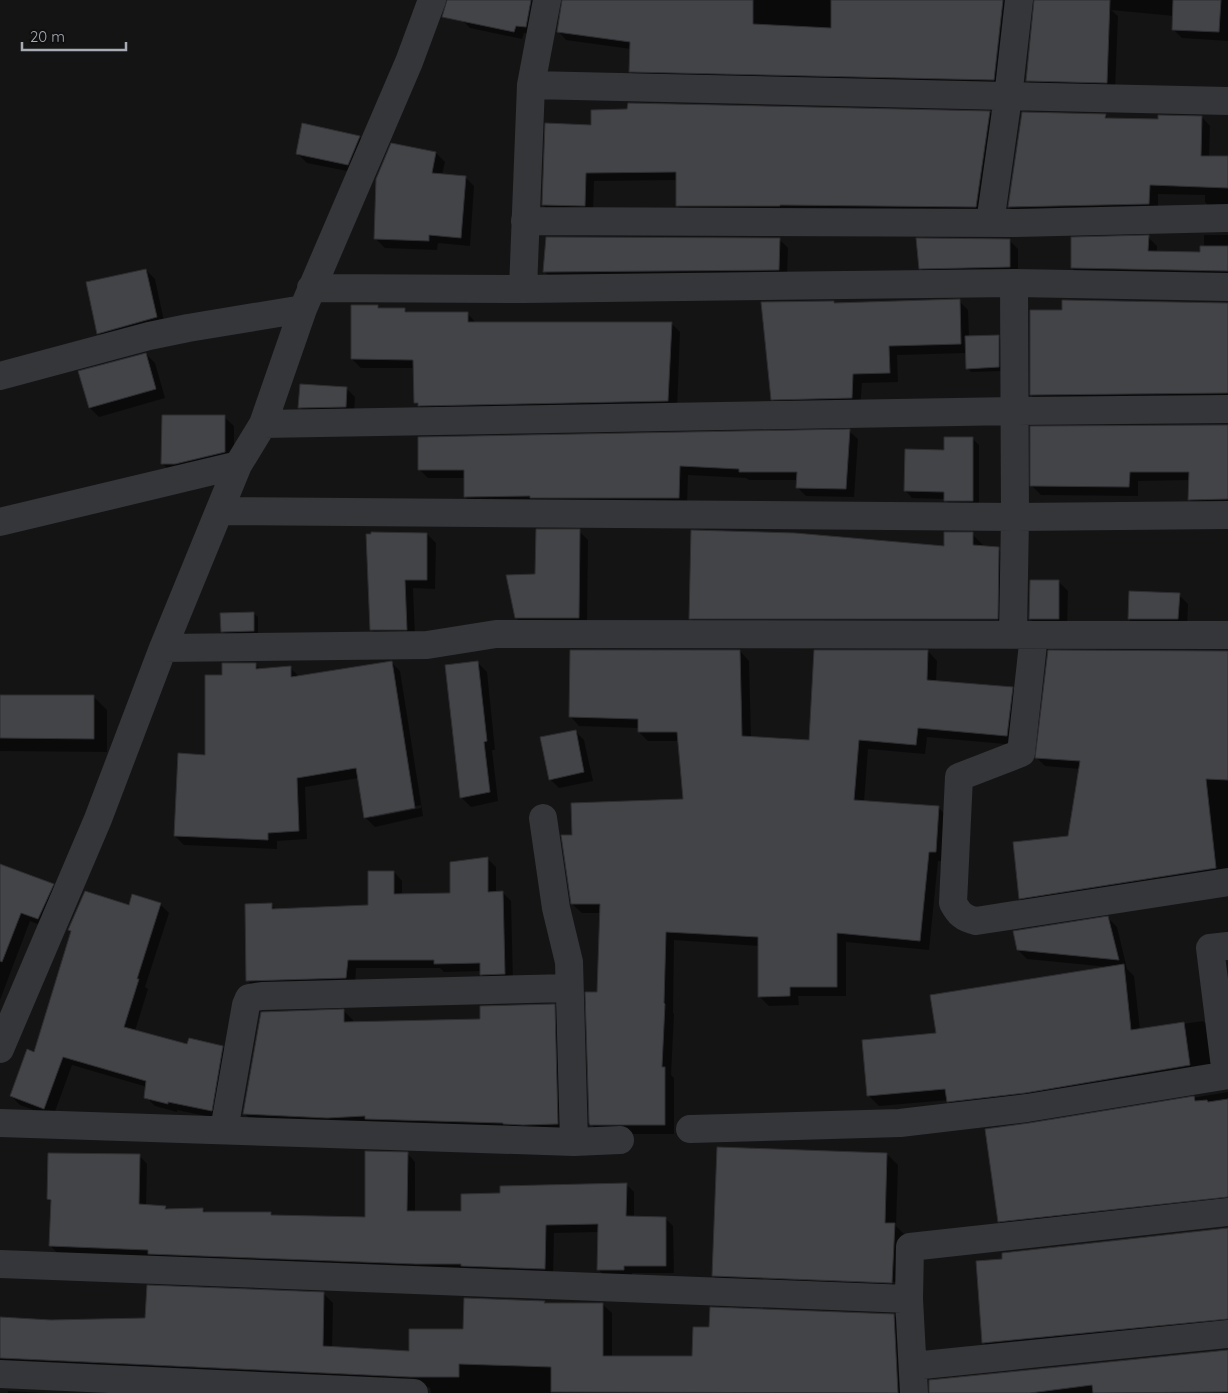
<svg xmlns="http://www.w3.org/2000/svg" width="1228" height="1393" font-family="Quicksand,sans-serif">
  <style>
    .shadow { fill: #0007; fill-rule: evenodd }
    .building { fill: #434448; stroke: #2e2e31 }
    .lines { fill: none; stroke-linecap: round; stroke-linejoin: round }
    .minor { stroke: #35363a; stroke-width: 28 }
  </style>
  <rect width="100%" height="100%" fill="#141415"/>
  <path class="shadow" d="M467 0H542L534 35 524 33 522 39 470 28 462 20Z
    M563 0H1006L1002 88 638 79 630 71 631 49 566 40 558 31Z
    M1090 0H1228V41L1182 38 1173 29 1174 16 1111 10 1118 16 1115 91 1036 89 1027 80Z
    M990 112 998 121 984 215 686 214 677 205V180L594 181 593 213H551L543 205 592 126Z
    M1105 115 1109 119 1159 120 1202 117 1210 126 1209 157H1228V211H1213L1205 202V195L1158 194V212L1018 216 1009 207Z
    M303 125 360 137 369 146 357 173 307 163 298 154Z
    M392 144 436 153 445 162 442 175 465 177 474 186 470 246 438 243 437 250 385 248 376 239Z
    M1204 235H1228V279L1081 277 1072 268 1148 237 1157 246V253H1201L1204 247Z
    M779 239 788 248 787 279 553 280 544 271Z
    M1009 240 1018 249V276L929 277 920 268Z
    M146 270 155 279 165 326 107 342 98 333Z
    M959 301 968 310 969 337 998 336 1002 340V371L971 372 967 368V353L897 355 898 382 862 383 860 407 781 408 772 399 834 302 835 304Z
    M1228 304V402L1040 404 1031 395 1063 311Z
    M378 306 381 310 404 309 408 313H467L476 323H671L680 332 677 410 424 411 415 402 414 368H361L352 359Z
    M146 354 155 363 165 398 99 417 90 408 79 372Z
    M346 388 355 397 354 415 309 416 300 407Z
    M224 417 234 426V461L171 472 162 463Z
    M1228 426V508H1198L1189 499 1190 480 1138 481V496L1041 495 1032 486Z
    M849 431 858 439 854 497 806 496 797 487 798 480H749L746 478 688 475 687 506 474 505 465 497V478H428L419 469Z
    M972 438 979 445V508H953L945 499 912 498 905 490 946 451Z
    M579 531 588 540 587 627H526L516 618 537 576Z
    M427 534 436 543 435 589 413 588 415 638 380 639 371 629Z
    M972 534 983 545V547L998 549 1009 560 1008 630 701 629 690 618 945 547Z
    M1059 582 1068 591 1067 628H1039L1030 619Z
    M1179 595 1188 604 1187 628H1138L1129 619Z
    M253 613 258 617V635H226L222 631Z
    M740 651 749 661 751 737 810 741 928 651 937 661 936 682 1012 689 1021 698 1016 745 927 737 925 754 868 749 864 802 938 807 948 817 944 861H938L929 950 846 942V996H798L799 1005 769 1006 759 996V946L674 940 673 1013 674 1014 671 1075 674 1078V1134H601L591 1124 599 993 601 913H582L572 904 573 836 684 800 679 741H648L639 732V728L579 726 570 716Z
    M1228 652V876L1029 907 1020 898 1069 837 1080 769 1045 766 1037 758Z
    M391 662 400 671 423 816 375 827 366 818 359 778 305 787 307 839 277 841V849L184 845 175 836 206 756 223 676 255 664 261 670 290 668 300 677ZM421 805V808L371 818V816Z
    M478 663 487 672 495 750H492L498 801 471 807 462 798Z
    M0 696 94 697 107 710V752L0 751Z
    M575 731 584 740 593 781 559 788 550 779Z
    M488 859 496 867V893H503L511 901 513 982 490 983 481 974V971L444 972 440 968H356L355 986 256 989 247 980 271 905 277 910 369 906 394 872 402 881V895L451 894Z
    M0 865 53 885 62 894 47 928 30 921 0 1000Z
    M160 904 169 913 145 987 148 989 135 1031 188 1045 222 1047 231 1056 220 1119 177 1110V1112L155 1106 146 1097 147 1087 72 1065 53 1117 20 1105 11 1096 35 1054 72 933 69 930 129 906Z
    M1108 918 1117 927 1127 969 1134 976 1140 1030 1203 1021 1214 1032 1219 1073 959 1112 948 1100 879 1106 868 1095 937 1035 1108 967 1027 959 1018 950Z
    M554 1005 563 1014 566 1132 253 1122 244 1113 344 1011 353 1020V1023L482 1020Z
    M1228 1092V1206L1008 1230 999 1221 1030 1125Z
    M407 1153 415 1162V1213L462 1212 501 1195 626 1184 634 1192V1218H665L673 1226 674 1273H632L631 1278H606L598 1269 599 1232 554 1233 553 1277 58 1254 50 1245 52 1203 48 1199 139 1155 147 1164 146 1206 165 1207 168 1210 203 1209 207 1213H271L274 1216 367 1218Z
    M887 1154 898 1165 896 1226 906 1236 903 1293 724 1287 713 1275ZM723 1275 898 1282V1284L723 1277Z
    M1228 1229V1328L992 1351 984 1343Z
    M323 1293 333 1303 332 1348 411 1352 544 1302 546 1304H602L612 1313V1357H693L711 1328 894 1315 903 1325 907 1393H431L430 1388 425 1386 0 1371V1318L51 1321 146 1319Z
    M1228 1351V1393H931Z
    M8 1391 46 1393H8Z"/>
  <path class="building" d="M447 0H531L526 27 516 26 514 32 442 17Z
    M562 0H753V24L831 28V0H1003L994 80 629 72 630 42 557 32Z
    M1034 0H1110L1107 83 1026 81Z
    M1173 0H1221L1219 32 1172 30Z
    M628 103 990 111 976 207 780 205V206H676V172L586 173 585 206 542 205 545 123 591 125V110L627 109Z
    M1022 112 1106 114 1105 118 1158 119V115L1202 116 1201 156H1228V188L1150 185 1149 204 1008 207Z
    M302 123 360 136 348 165 296 154Z
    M391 143 436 152 432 173 466 176 461 238 429 235V241L374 239 376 179Z
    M1149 235 1148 251 1200 252V246H1228V271L1071 268V237Z
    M546 237 780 238 779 270 543 272Z
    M916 238 1010 239V267L919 269Z
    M146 269 157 317 97 334 86 282Z
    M960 299 961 344 889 346 890 373 853 374 852 398 771 400 761 302 834 301V303Z
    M1062 300 1228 303V393L1030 395V310H1062Z
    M351 305H378V308H405V312H468V322H672L668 401 418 406V403H414L413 360 351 359Z
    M999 335V367L966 369 965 336Z
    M146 353 156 389 89 408 78 371Z
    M300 384 347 387 346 407 298 408Z
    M162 415H225V452L175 464H161Z
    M1228 425V499L1188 500 1189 472H1130L1129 487 1030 486V426Z
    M850 429 846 489 796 488 797 472H739V469L680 466 679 498H530V496L464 497V470H418V437Z
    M944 437H973V501H944V492L904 491 905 449 944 450Z
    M536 529H580L579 618H515L506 575 535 574Z
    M691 530 795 533 944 546V532H973V545L999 547 998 619H689Z
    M371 532 427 533V580H405L407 630H370L366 534H371Z
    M1030 580H1059V619H1029Z
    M1129 591 1180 593 1178 619H1128Z
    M254 612V631L221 632 220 613Z
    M570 650H740L742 736 809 740 814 650H928L927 680 1013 687 1007 736 918 728 916 745 859 740 854 800 939 806 936 852H929L920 941 837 933V987H790V996L758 997V937L666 932 664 1003 665 1004 662 1067H665V1125H590L589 1123 585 992H597L600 904H571L561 835H572L571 803 683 799 677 732H638V719L569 717Z
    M1048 650 1228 651V780L1206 779 1216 868 1019 899 1013 842 1068 836 1080 761 1035 758Z
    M392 661 415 808 364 818 356 768 297 778 299 831 268 833V840L174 836 178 753 205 755V675H222V663H256V669L291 666V677Z
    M478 661 487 741 484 742 490 792 460 798 445 665Z
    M0 695H94V739L0 738Z
    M576 730 584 772 549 780 540 737Z
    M488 857V892L503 891 505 974 480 975V963L434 964V960H348L346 978 246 981 245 904 272 903V909L368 905V871H394V894L450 893V862Z
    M0 864 54 884 38 919 21 913 2 962 0 961Z
    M85 891 129 905 132 894 161 903 137 979H139L124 1027 187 1044 189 1038 223 1046 212 1111 168 1102V1104L144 1098 146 1081 63 1057 44 1109 10 1096 27 1049 34 1052 71 931 68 930Z
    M1108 916 1119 960 1017 950 1013 931Z
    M1124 964 1131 1030 1184 1022 1190 1065 1025 1093 947 1102 945 1089 867 1096 862 1040 936 1033 930 995Z
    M555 1004 558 1124 523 1125 503 1124V1123L365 1119V1116L327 1118 243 1114 261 1012 344 1009V1022L480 1019V1006Z
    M1194 1096 1195 1101 1207 1100 1208 1102 1228 1099V1197L998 1222 985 1129 1029 1123Z
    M717 1147 887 1153 885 1223H895L892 1283 712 1276Z
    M365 1151 408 1152 407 1211H461V1194L500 1193V1186L627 1183 626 1216 666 1217V1266H624V1270H597L598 1224 546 1225 545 1269 461 1266V1264H415L148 1254V1250L49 1246 51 1200 47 1199 48 1153 140 1154 139 1204 166 1206 165 1209 203 1208V1212H271V1215L365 1217Z
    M1228 1228V1319L982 1343 976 1261 1002 1259V1253Z
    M147 1285 324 1292 323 1346 409 1351V1329H463L464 1298 545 1301 544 1303H603V1356H692L693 1327H709L710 1307 894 1314 898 1393 551 1392V1367L459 1364V1377H410L0 1358V1317L51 1320 145 1318Z
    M1228 1350V1392L1093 1393 1092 1385 1030 1393H929V1380Z"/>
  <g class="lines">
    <path class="minor" d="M531 85 1228 101
      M525 221 1013 223 1228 218
      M990 223 1008 97 1019 0
      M311 288 523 289 1014 283 1228 287
      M523 289 531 85 547 0
      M0 376 149 336 188 328 303 309
      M263 424 1015 411 1228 409
      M220 511 1015 517 1228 515
      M0 522 238 465
      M1013 634 1015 517 1014 283
      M1034 635 1021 753 959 777 953 903C959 914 963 918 976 921L1228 882
      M163 648 427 645 496 634 1228 635
      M543 818 556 908 569 962 574 1142
      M0 1049 98 819 163 648 238 465 263 424 303 309 409 62 432 0
      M1226 1075 1210 948 1228 946
      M0 1123 574 1142 620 1140
      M690 1129 900 1123 1027 1108 1228 1075
      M224 1130 246 1005 249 998 262 996 569 988
      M0 1264 909 1299
      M913 1366 1228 1334
      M0 1374 414 1393
      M914 1393 909 1299 910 1247 1228 1212"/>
  </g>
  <path d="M22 42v8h104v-8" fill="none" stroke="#a7acb4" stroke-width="2.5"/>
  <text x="30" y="42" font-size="15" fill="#a7acb4" stroke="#0f0f10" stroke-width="4" paint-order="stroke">20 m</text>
</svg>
